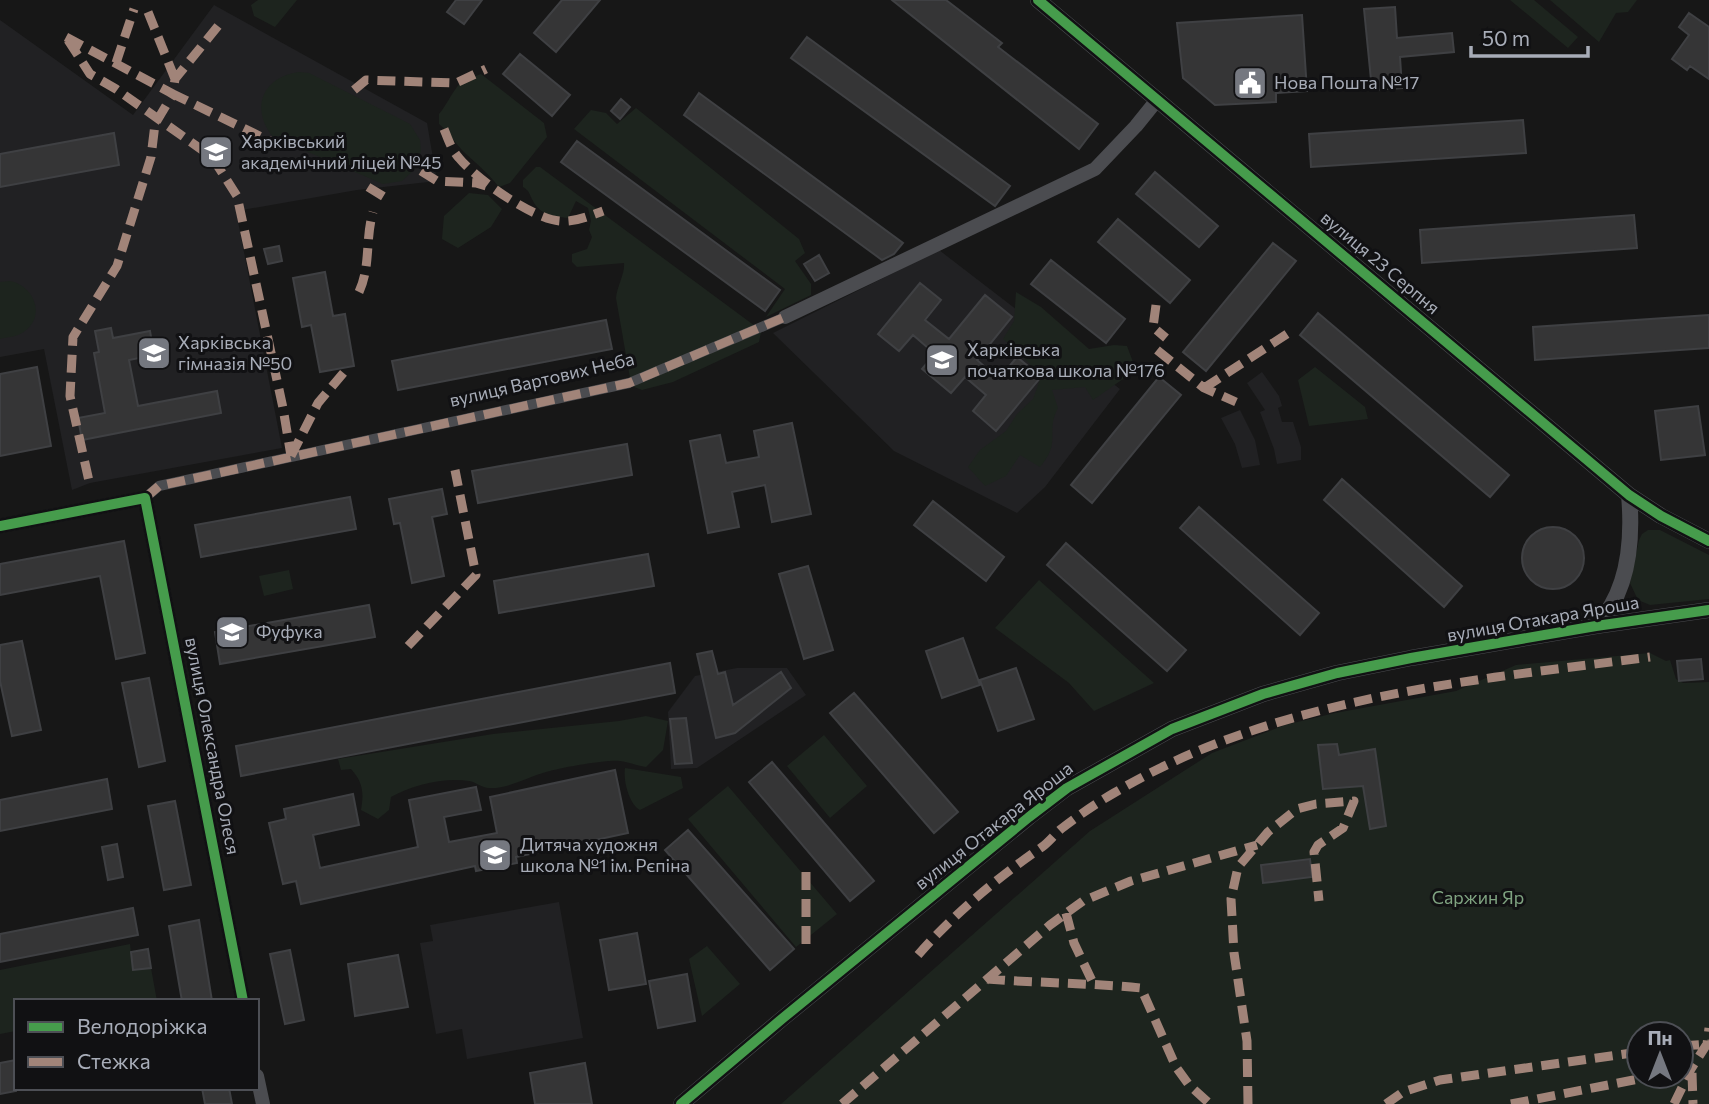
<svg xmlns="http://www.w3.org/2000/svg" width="1709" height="1104" font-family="Commissioner,sans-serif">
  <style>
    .built { fill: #212123 }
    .green { fill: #1d241e; fill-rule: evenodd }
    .building { fill: #353536; stroke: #3f4043; stroke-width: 2 }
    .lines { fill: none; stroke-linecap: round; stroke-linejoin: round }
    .pedestrian { stroke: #4b4c50; stroke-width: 10 }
    .minor { stroke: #4b4c50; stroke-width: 14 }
    .tertiary { stroke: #4b4c50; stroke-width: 16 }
    .quiet { stroke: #a18479; stroke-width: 9; stroke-dasharray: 18 9; stroke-linecap: butt }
    .cycleway-casing { stroke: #111113; stroke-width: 15 }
    .cycleway { stroke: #469c4c; stroke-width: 10 }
    .labels { text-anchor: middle; stroke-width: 6; stroke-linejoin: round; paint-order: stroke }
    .poi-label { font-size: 18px; fill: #a8adb8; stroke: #111113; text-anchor: start }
    .street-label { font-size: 18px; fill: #a8adb8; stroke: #111113 }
    .park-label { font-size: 18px; fill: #7fa381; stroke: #111113 }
  </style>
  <rect width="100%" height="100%" fill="#171717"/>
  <path class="built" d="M214 5 427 123 437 181 357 190 236 211 282 448 90 483 72 490 44 349 0 357V20L133 115Z
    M939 250 1120 389 1045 487 1017 513 894 451 773 333Z
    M1262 372 1279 396 1282 406 1278 408 1282 422H1293L1301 447V460L1277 464 1274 449 1260 412 1265 410 1247 383Z
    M1240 410 1255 440 1260 465 1242 468 1235 444 1221 418Z
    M737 668H787L806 695 697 768 671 769 668 712 695 676Z
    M559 902 583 1038 467 1059 462 1029 436 1034 420 943 433 941 430 925Z"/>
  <path class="green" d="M258 0H297L275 27 254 16 251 5Z
    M1510 0H1534L1578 37 1568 48Z
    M1550 0H1637L1628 12 1616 13 1599 42Z
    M299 72 309 73 410 124 420 140 421 151 415 169 402 181 383 184 273 137C250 109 262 77 299 72Z
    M481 74 544 123 547 137 510 183 499 187C487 172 479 166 466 154 456 145 450 133 439 124V114C448 104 453 88 464 80 469 78 476 76 481 74Z
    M636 108 799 239 805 253 795 261 811 284V295L766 317 785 289 574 129 591 110 606 113 617 124Z
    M536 167H540L755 326 761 332 759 342 673 382 642 390 634 387 630 378 616 298C617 286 625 274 624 263L577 267 572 262V254L587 249 592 237 589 230 591 221 588 208 576 201 568 218C553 216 540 215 533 201 529 194 530 191 523 187V180Z
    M469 193 488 195 502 209 491 227 458 248 442 239 444 216Z
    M10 281C35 286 47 318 22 333 16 337 7 337 0 339V282Z
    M1016 292 1041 307 1089 349 1114 345 1127 346 1133 362 1123 379 1093 400 1085 387 1052 390 1058 408C1045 432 1062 442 1040 467L1020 455 1006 476 985 486 968 467 980 450 1006 431 1017 414 1033 399 1041 377 1029 363 1003 339 1014 321Z
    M1315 367 1365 407 1368 419 1309 426 1298 380Z
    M1648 530H1660L1709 555V599L1650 605 1638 600 1630 583 1639 540 1642 534Z
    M289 570 293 589 264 596 259 576Z
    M1039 580 1154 683 1094 711 1069 683 995 628Z
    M1650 653 1666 661 1670 660 1676 679 1683 683 1709 682V1104H781L1090 831 1212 753 1285 725 1335 713 1456 691 1516 665ZM1639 1034H1681V1076H1639Z
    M646 716 668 721 663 750 646 767C637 766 629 762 620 761 608 759 559 768 546 772 527 777 509 789 489 788 482 788 476 782 469 781 445 777 412 785 391 797L389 810 378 819 361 810C364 793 363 782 351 769L341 770 338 759 493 734 619 721Z
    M824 735 867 786 830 818 787 766Z
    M625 768 681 777 683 788 640 810C629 804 623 780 625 768Z
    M728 786 837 914 796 947 688 819Z
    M130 944 133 970 151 968 157 1001H16V1031L0 1034V970Z
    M707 946 740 984 702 1016 689 959Z"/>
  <path class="building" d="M456 0H482L464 24 447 12Z
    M562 0H600L556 52 534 33Z
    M892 0H946L1002 43 998 47 1098 124 1079 149Z
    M1395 7 1397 38 1452 33 1454 52 1400 57 1402 88 1372 90 1364 9Z
    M1689 13 1709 27V79L1690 66 1687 70 1672 59 1689 35 1679 27Z
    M1302 15 1307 91 1276 93V102L1215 105 1183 78 1177 23Z
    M807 37 1010 186 995 206 791 58Z
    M520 54 570 95 552 116 503 74Z
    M699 93 903 243 894 254 882 260 684 115Z
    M621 99 630 107 620 119 611 111Z
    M1523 120 1526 153 1311 167 1309 134Z
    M114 133 119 165 0 187V154Z
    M577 141 780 290 765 311 561 162Z
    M1155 172 1218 226 1199 247 1136 194Z
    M1634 215 1637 248 1422 263 1420 230Z
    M1118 219 1190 280 1170 303 1098 242Z
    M1273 243 1296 261 1206 371 1183 352Z
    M279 246 282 261 268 264 264 249Z
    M819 255 829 273 815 281 804 264Z
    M1051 260 1125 319 1106 343 1031 284Z
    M325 272 333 316 345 314 354 366 320 372 311 325 302 327 293 278Z
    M920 283 941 300 925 320 949 339 985 295 1012 317 977 360 999 379 1017 357 1041 377 996 431 973 411 986 395 965 377 951 393 922 369 935 354 913 335 899 351 878 334Z
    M1318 313 1509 475 1490 497 1300 335Z
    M1709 315V348L1535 360 1533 327Z
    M606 320 612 349 398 390 392 361Z
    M111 328 113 338 150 331 154 355 129 360 138 406 217 391 221 413 82 440 78 418 105 413 94 353 99 352 95 331Z
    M37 367 51 446 0 456V374Z
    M1159 377 1181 395 1092 503 1071 485Z
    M1698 406 1705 455 1661 460 1655 411Z
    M792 423 811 514 772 522 765 485 732 492 739 527 708 533 690 441 720 435 726 463 759 457 754 431Z
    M627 444 632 475 478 503 472 471Z
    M1342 479 1462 586 1444 607 1324 500Z
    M442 489 447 514 432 517 444 576 412 583 400 523 394 524 389 499Z
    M350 497 356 529 201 557 195 525Z
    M933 501 1004 557 986 581 914 525Z
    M1199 507 1319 613 1300 635 1180 528Z
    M1522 558a31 31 0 1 1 62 0a31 31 0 1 1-62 0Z
    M124 541 145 653 116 659 100 576 0 595V564Z
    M1066 543 1186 650 1167 671 1047 565Z
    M648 554 654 586 499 613 494 581Z
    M808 566 833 650 804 659 779 574Z
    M369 605 375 637 220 664 215 632Z
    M963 638 980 685 942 698 926 651Z
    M22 641 41 730 12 736 0 681V645Z
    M712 651 718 674 725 672 733 705 781 672 791 688 735 733 716 738 697 654Z
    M1701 659 1703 679 1679 681 1677 661Z
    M670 663 675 693 241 776 236 746Z
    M1016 668 1034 719 998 731 980 680Z
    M149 678 165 761 139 767 122 683Z
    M854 693 958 812 934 833 830 713Z
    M686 718 692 763 675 764 670 719Z
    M1337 744 1339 755 1375 749 1386 826 1370 829 1363 786 1323 789 1318 745Z
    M772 762 874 881 850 901 749 782Z
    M615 770 628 833 516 857 517 863 476 871 475 866 301 904 296 881 283 884 269 823 286 819 284 809 353 794 359 825 313 835 320 868 418 847 409 800 476 787 481 810 444 817 449 842 497 833 490 797Z
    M107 779 112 809 0 831V800Z
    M175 801 191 885 164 890 148 806Z
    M688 830 794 949 770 970 665 850Z
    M117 844 123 877 108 880 102 847Z
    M1310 859 1312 877 1263 883 1261 865Z
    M133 908 138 935 0 962V934Z
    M199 920 212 1001H182L169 926Z
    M637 933 646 984 609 990 600 940Z
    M148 949 151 968 133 970 131 952Z
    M290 950 304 1020 285 1024 270 954Z
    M398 955 408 1007 355 1016 348 964Z
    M687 974 695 1021 658 1028 649 981Z
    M16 1060V1091L0 1094V1063Z
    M585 1063 592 1104H535L530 1073Z
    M202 1088H229L232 1104H205Z"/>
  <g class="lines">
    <path class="pedestrian" d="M145 498 159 486 629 383 785 317"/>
    <path class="minor" d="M785 317 1095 169 1136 126 1157 100
      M0 526 145 498 243 1001
      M257 1076 263 1104"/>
    <path class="tertiary" d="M1038 0 1629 495 1661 516 1709 541
      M1596 626C1629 592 1633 540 1629 495
      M681 1104 783 1018 1029 817 1067 788 1172 729 1263 694 1337 673 1411 658 1596 626 1709 610"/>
    <path class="quiet" d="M148 12 175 79
      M218 26 175 79 173 94 276 144
      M66 37 173 94 155 124 151 157 117 266 73 337 70 396 89 481
      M68 40 90 74 116 89 212 157 237 196 283 408 291 456
      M116 63 134 9
      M354 90 366 80 456 83 486 69
      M444 129C448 139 451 149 459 158 476 179 533 219 560 221 576 222 589 216 603 211
      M421 171 437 181 476 183 486 186
      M368 187 386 198
      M359 292C371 266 365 239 373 212
      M1156 305 1153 327 1166 338
      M1157 350 1204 388 1236 402
      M1204 388 1290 332
      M291 456 318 403 345 371
      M145 498 159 486 629 383 785 317
      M408 646 476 575 455 470
      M1066 913 1074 943 1093 983
      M806 944V872
      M918 955C954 914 997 878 1042 847 1049 842 1054 835 1061 829 1078 816 1095 804 1114 793 1276 697 1467 681 1650 657
      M987 979C1038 983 1090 983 1141 988L1176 1067 1189 1085 1210 1104
      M1681 1046 1709 1044
      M1692 1073 1693 1104
      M842 1104 1050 925 1083 901 1131 881 1257 845
      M1248 1104 1247 1041 1234 953 1231 899 1238 867 1268 832 1297 809 1316 804 1354 801 1343 828 1318 845 1314 852 1319 901
      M1386 1104 1403 1092 1440 1080 1639 1052
      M1511 1104 1654 1076
      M1674 1104 1691 1069 1707 1044 1709 1028"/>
    <g class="cycleway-casing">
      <path id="cycleway" d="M1038 0 1629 495 1661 516 1709 541
        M0 526 145 498 243 1001
        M681 1104 783 1018 1029 817 1067 788 1172 729 1263 694 1337 673 1411 658 1596 626 1709 610"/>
    </g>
    <use href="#cycleway" class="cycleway"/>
  </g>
  <defs>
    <g id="civic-square" transform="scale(1.75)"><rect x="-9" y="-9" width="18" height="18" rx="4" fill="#757880" stroke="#111113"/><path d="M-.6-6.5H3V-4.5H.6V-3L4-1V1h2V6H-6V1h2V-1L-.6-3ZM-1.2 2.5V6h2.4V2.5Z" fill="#fff"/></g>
    <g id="school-square" transform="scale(1.75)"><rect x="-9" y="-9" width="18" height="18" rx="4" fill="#757880" stroke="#111113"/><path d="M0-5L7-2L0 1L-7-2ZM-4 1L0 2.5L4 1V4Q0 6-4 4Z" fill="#fff"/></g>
  </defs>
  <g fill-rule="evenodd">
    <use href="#civic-square" x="1250" y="83"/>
    <use href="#school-square" x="216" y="152"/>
    <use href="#school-square" x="154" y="353"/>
    <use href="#school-square" x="942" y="360"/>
    <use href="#school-square" x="232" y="632"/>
    <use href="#school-square" x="495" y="855"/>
  </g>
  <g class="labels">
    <g class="poi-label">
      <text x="1274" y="89">Нова Пошта №17</text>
      <text x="241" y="148">Харківський<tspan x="241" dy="21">академічний ліцей №45</tspan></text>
      <text x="178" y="349">Харківська<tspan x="178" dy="21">гімназія №50</tspan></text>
      <text x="967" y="356">Харківська<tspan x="967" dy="21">початкова школа №176</tspan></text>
      <text x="256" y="638">Фуфука</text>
      <text x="520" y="851">Дитяча художня<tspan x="520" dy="21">школа №1 ім. Рєпіна</tspan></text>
    </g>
    <g class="street-label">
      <text transform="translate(1380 263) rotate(40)" y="6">вулиця 23 Серпня</text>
      <text transform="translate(542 380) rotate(-13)" y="6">вулиця Вартових Неба</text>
      <text transform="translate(1543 619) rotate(-10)" y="6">вулиця Отакара Яроша</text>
      <text transform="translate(212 746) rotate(79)" y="6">вулиця Олександра Олеся</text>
      <text transform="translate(994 826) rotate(-38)" y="6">вулиця Отакара Яроша</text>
    </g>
    <g class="park-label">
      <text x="1478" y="904">Саржин Яр</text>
    </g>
  </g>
  <rect x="14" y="999" width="245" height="91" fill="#111113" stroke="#4d4f55" stroke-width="2"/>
  <rect x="28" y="1022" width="35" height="10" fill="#469c4c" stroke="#4d4f55" stroke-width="2"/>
  <text x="77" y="1034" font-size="21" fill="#a8adb8">Велодоріжка</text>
  <rect x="28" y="1057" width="35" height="10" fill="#a18479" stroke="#4d4f55" stroke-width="2"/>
  <text x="77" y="1069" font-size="21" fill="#a8adb8">Стежка</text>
  <g transform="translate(1660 1055)"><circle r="33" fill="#111113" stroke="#4d4f55" stroke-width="2"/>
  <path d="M0-5L12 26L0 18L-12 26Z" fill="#757880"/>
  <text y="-10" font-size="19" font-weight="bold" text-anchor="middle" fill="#a8adb8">Пн</text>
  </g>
  <path d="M1471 46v10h117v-10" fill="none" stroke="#a8adb8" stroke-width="3.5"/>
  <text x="1482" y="46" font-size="21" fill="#a8adb8" stroke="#111113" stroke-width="5" paint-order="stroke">50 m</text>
</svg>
